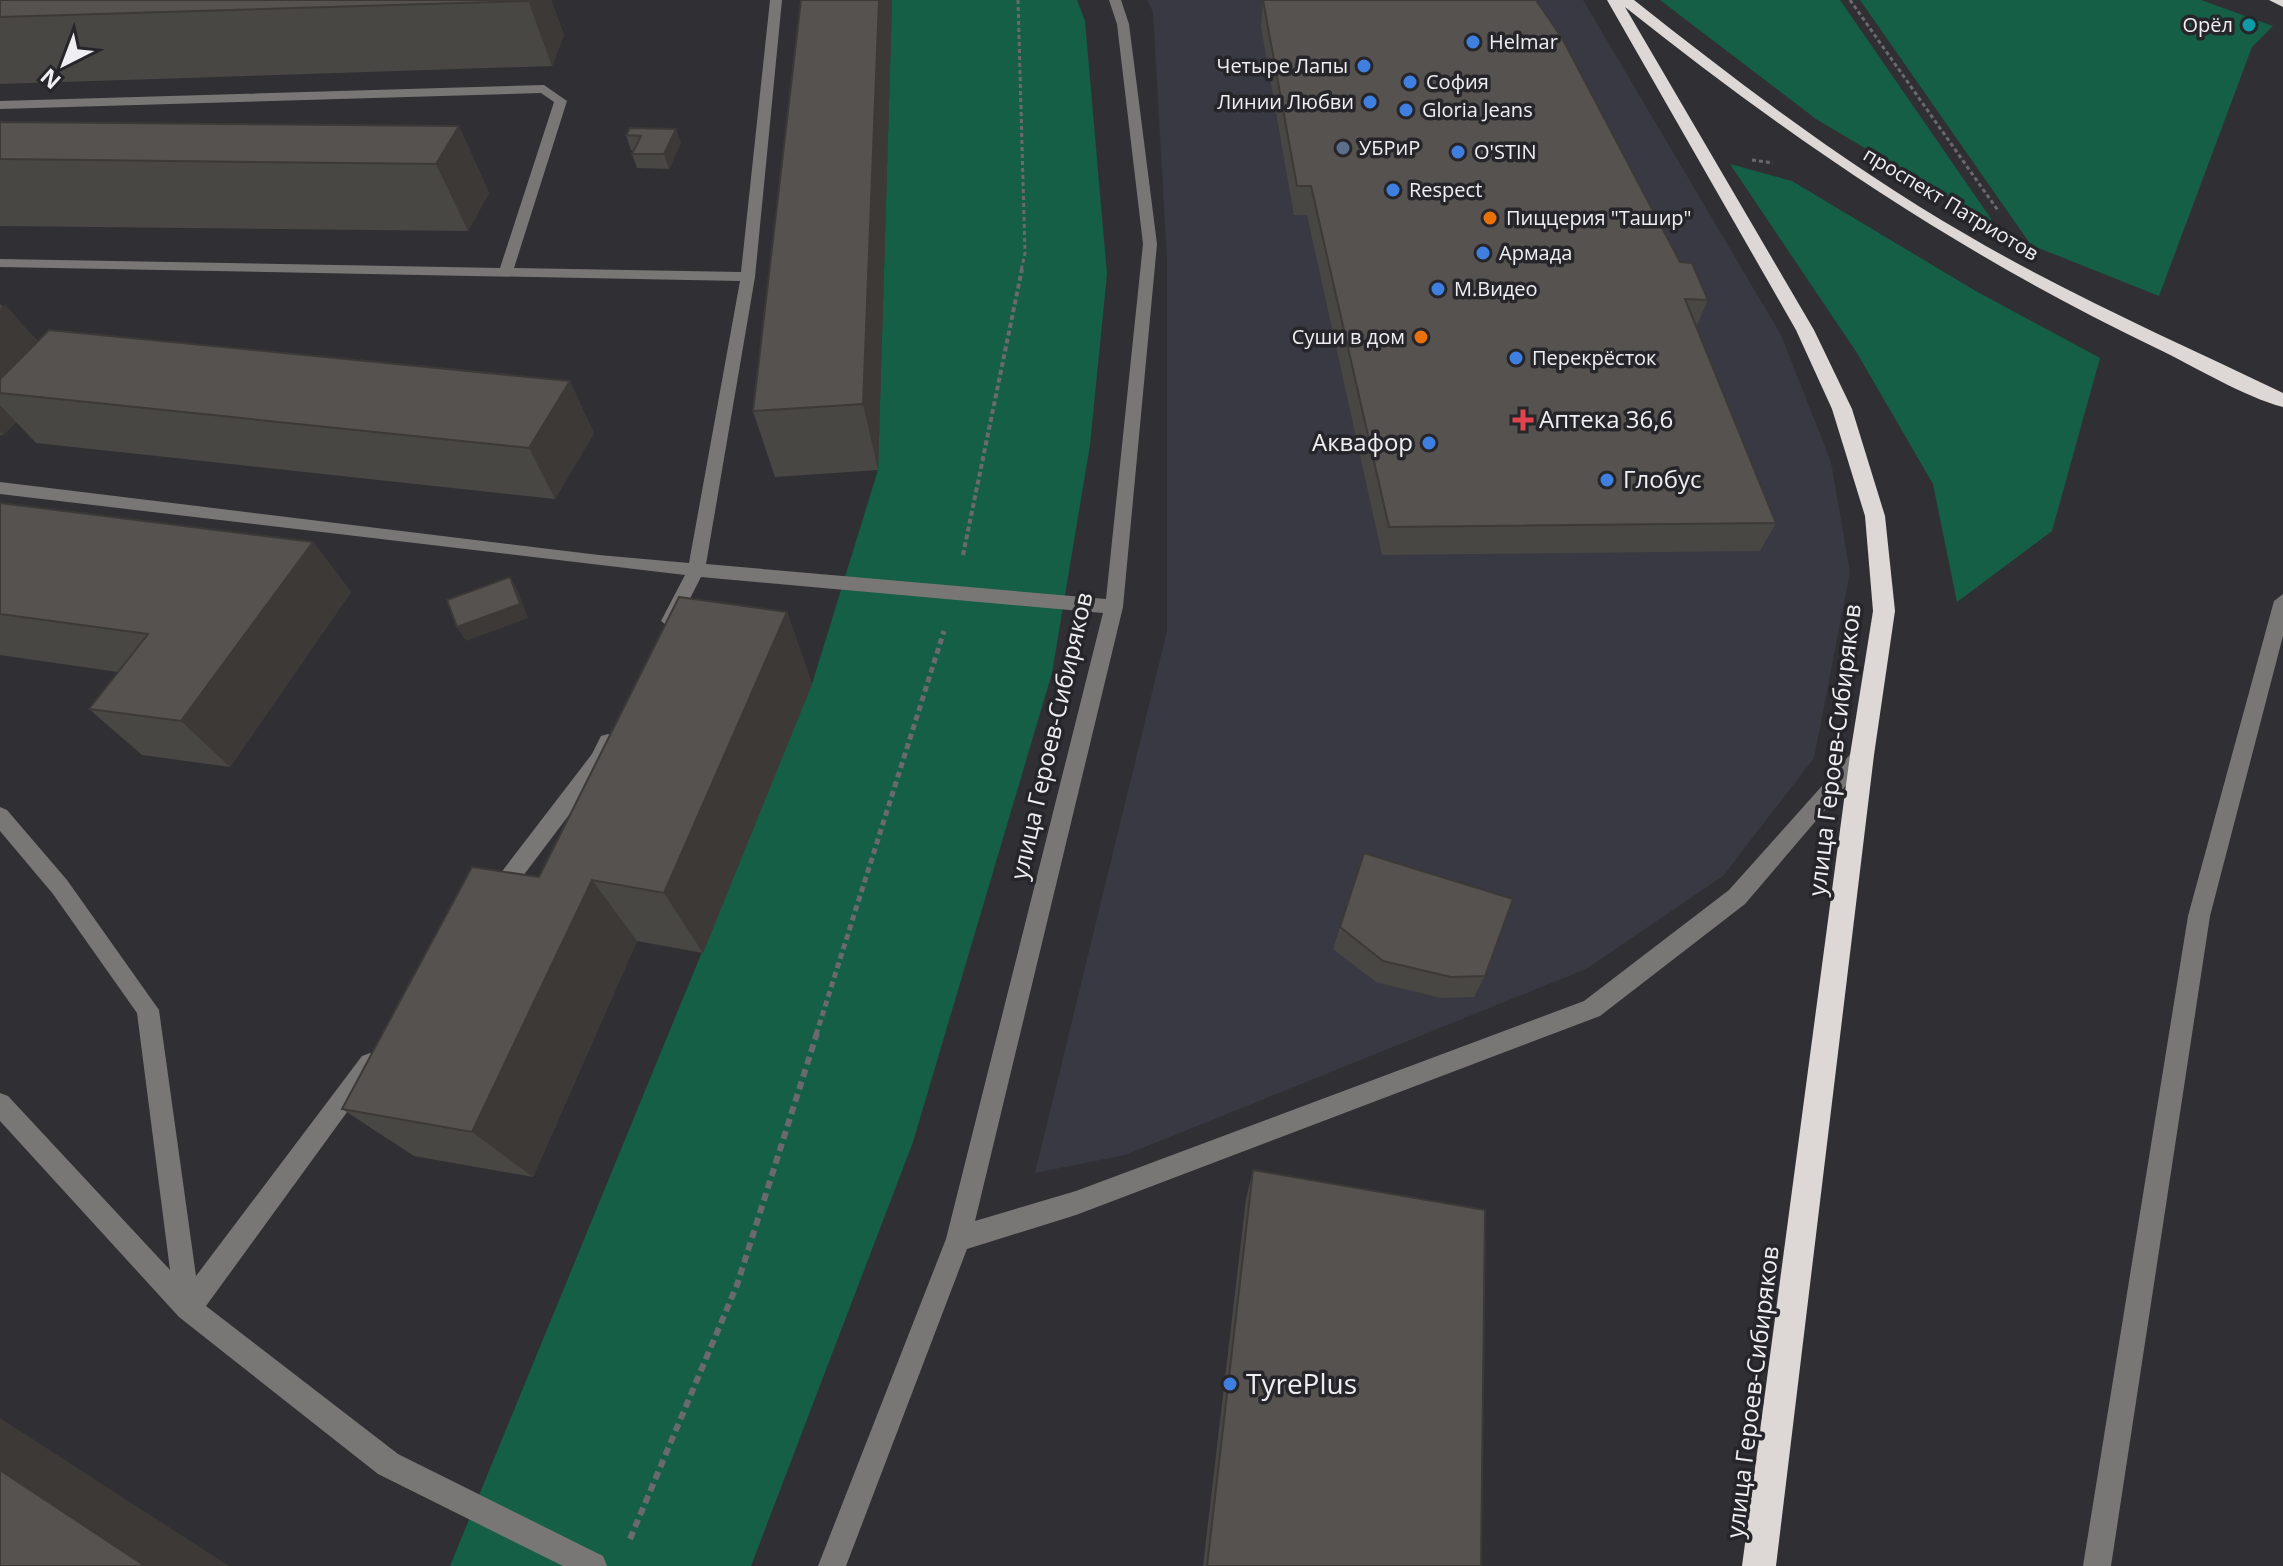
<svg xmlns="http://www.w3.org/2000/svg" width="2283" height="1566" font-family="'Open Sans',sans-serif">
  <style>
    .built { fill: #383942 }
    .green { fill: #145f45 }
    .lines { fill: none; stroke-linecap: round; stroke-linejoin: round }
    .path-far3 { stroke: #6a6a6e; stroke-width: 3; stroke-dasharray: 4 3; stroke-linecap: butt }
    .path-far2 { stroke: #6a6a6e; stroke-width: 4; stroke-dasharray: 5 3; stroke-linecap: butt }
    .path-far1 { stroke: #6a6a6e; stroke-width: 5; stroke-dasharray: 6 4; stroke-linecap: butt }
    .path { stroke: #6a6a6e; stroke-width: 6; stroke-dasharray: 8 5; stroke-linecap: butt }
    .minor { fill: #797676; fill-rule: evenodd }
    .highway { fill: #ddd7d5; fill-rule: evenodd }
    .wall { fill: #494744 }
    .shaded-wall { fill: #3c3937 }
    .building { fill: #55524f; stroke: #3c3937; stroke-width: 2 }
    .culture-dot { fill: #0f9aa8; stroke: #26262a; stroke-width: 3 }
    .shop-dot { fill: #3f7fe0; stroke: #26262a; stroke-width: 3 }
    .service-dot { fill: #5c6f8a; stroke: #26262a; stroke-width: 3 }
    .food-dot { fill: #e8710a; stroke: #26262a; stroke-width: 3 }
    .health-dot { fill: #e0444e; stroke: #26262a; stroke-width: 3 }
    .labels { text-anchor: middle; stroke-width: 7; stroke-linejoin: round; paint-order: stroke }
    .far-poi-label { font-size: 20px; fill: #efeff2; stroke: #26262a; text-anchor: start }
    .far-street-label { font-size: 20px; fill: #efeff2; stroke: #26262a }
    .poi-label { font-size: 24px; fill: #efeff2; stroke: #26262a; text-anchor: start }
    .street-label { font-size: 24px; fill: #efeff2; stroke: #26262a }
    .near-poi-label { font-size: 28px; fill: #efeff2; stroke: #26262a; text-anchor: start }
  </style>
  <rect width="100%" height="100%" fill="#303034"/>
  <path class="built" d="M1147 0H1583L1781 335 1831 462 1850 572 1814 758 1723 876 1586 969 1125 1155 1035 1173 1167 631V259L1153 12Z"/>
  <path class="green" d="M892 0H1077L1085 21 1107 274 1090 445 1052 673 913 1142 751 1566H450L812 684 878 470Z
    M1660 0H1840L1996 226 1816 119Z
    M1860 0H2201L2273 26 2252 47 2159 296 2031 245Z
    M1730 164 1792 181 1974 290 2100 358 2052 531 1957 602 1933 484 1857 353Z"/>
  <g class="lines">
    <path class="path-far3" d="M1018 0 1025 253 1021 271
      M1850 0 1999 212
      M1752 160 1773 163"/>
    <path class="path-far2" d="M963 555 1022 269"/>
    <path class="path-far1" d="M816 1035 944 631"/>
    <path class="path" d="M630 1539 737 1285 817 1033"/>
    <path class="minor" d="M770 0H782L755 277 706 564 1106 599 1143 244 1117 24 1109 0H1121L1129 24 1157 244 1123 607 975 1221 1076 1191 1584 1001 1729 890 1855 749H1869L1872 755 1745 904 1600 1016 1076 1215 967 1249 846 1566H818L946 1239 1103 613 701 577 676 626 670 628 661 621 685 575 0 494V482L599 555 689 563 740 281 0 267V259L500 268 554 102 541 93 0 109V101L544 85 567 101 514 268 741 272Z
      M2283 594V636L2210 916 2111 1566H2083L2188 916 2274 601Z
      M608 734 615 736 618 742 606 766 504 901 497 903 490 901 486 894 490 887 592 754 601 736Z
      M0 807 7 810 67 880 159 1010 196 1276 362 1056 370 1053 378 1056 382 1064 206 1306 398 1454 603 1556 607 1566H563L378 1474 179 1317 0 1121V1093L8 1096 170 1270 137 1013 53 894 0 831Z"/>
    <path class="highway" d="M1607 0H1634C1740 84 1849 167 1967 235 2069 295 2177 342 2283 393V407C2244 397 2194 366 2156 348 1962 255 1793 141 1625 7L1814 330 1852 409 1885 516 1895 611 1874 755 1776 1566H1742L1850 755 1873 611 1865 516 1832 409 1796 330Z
      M2269 0H2283V7Z"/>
  </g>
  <path class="wall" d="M0 0H551L564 35 552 66 0 84Z
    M801 0H892L878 470 775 477 753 411Z
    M1263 0 1680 262 1708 300 1696 327 1776 523 1760 551 1382 555 1307 215H1294L1261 27Z
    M0 122 459 126 489 193 468 231 0 226Z
    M676 129 681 143 669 169 637 168 632 154 634 150H631L626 135Z
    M0 304 38 341 594 433 555 499 36 443 16 422 3 435H0Z
    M0 503 313 542 351 592 230 767 142 755 89 709 118 672 0 655Z
    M787 612 812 684 703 953 637 941 533 1177 414 1156 342 1109Z
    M1340 927 1485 976 1474 997 1441 998 1376 982 1333 949Z
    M1253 1170 1481 1566H1203L1246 1199Z"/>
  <path class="shaded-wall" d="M528 0H551L564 35 552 66Z
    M879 0H892L878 470 863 404Z
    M459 126 489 193 468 231 436 164Z
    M676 129 681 143 669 169 664 154Z
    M5 304 63 371 0 393V309Z
    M570 381 594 433 555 499 529 448Z
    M0 405 16 422 3 435 0 432Z
    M313 542 351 592 230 767 181 721Z
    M510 577 518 591 528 618 466 641 457 627Z
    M787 612 812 684 703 953 664 893Z
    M592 880 637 941 533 1177 472 1132Z
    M0 1418 229 1566H145L0 1470Z"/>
  <path class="building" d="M0 0H528L527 1 0 17Z
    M801 0H879L863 404 753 411Z
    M1263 0H1536L1562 38 1680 262 1692 263 1708 300 1685 299 1776 523 1389 527 1311 186H1297Z
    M0 122 459 126 436 164 0 159Z
    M630 128 676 129 664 154H632L641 136 626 135Z
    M49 330 570 381 529 448 0 393V379Z
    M0 503 313 542 181 721 89 709 148 634 0 614Z
    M510 577 520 604 457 627 447 600Z
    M679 597 787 612 664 893 592 880 472 1132 342 1109 472 867 539 877Z
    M1364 853 1513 899 1485 976 1451 977 1383 961 1340 927Z
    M1253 1170 1485 1210 1481 1566H1207Z
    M0 1470 145 1566H0Z"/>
  <circle class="culture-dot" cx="2249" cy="25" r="8"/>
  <g class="shop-dot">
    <circle cx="1473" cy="42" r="8"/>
    <circle cx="1364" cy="66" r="8"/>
    <circle cx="1410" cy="82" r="8"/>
    <circle cx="1370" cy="102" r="8"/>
    <circle cx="1406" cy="110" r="8"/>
    <circle cx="1458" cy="152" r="8"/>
    <circle cx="1393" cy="190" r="8"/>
    <circle cx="1483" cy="253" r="8"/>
    <circle cx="1438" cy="289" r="8"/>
    <circle cx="1516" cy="358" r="8"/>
    <circle cx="1429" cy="443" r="8"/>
    <circle cx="1607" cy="480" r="8"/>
    <circle cx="1230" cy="1384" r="8"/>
  </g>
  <circle class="service-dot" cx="1343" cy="148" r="8"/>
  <g class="food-dot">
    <circle cx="1490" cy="218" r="8"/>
    <circle cx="1421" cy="337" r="8"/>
  </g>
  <path class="health-dot" d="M1519 408h8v8h8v8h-8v8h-8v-8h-8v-8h8z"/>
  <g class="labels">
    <g class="far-poi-label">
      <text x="2233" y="32" text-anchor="end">Орёл</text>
      <text x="1489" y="49">Helmar</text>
      <text x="1348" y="73" text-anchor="end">Четыре Лапы</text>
      <text x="1426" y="89">София</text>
      <text x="1354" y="109" text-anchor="end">Линии Любви</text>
      <text x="1422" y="117">Gloria Jeans</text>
      <text x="1359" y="155">УБРиР</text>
      <text x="1474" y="159">O'STIN</text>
      <text x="1409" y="197">Respect</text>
      <text x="1506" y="225">Пиццерия "Ташир"</text>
      <text x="1499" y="260">Армада</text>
      <text x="1454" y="296">М.Видео</text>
      <text x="1405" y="344" text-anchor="end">Суши в дом</text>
      <text x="1532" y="365">Перекрёсток</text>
    </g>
    <g class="far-street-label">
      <text transform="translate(1951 204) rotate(31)" y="7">проспект Патриотов</text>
    </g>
    <g class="poi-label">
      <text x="1539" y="428">Аптека 36,6</text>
      <text x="1413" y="451" text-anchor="end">Аквафор</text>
      <text x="1623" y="488">Глобус</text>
    </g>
    <g class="street-label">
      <text transform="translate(1052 736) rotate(-77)" y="8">улица Героев-Сибиряков</text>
      <text transform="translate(1835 750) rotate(-83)" y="8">улица Героев-Сибиряков</text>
      <text transform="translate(1753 1392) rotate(-83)" y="8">улица Героев-Сибиряков</text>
    </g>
    <g class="near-poi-label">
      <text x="1246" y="1394">TyrePlus</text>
    </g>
  </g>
  <g transform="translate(64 64) rotate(222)" stroke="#26262a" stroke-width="6" paint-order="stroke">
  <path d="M0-6L14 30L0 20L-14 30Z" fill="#efeff2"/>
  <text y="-12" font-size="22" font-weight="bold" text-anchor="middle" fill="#efeff2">N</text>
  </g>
</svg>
